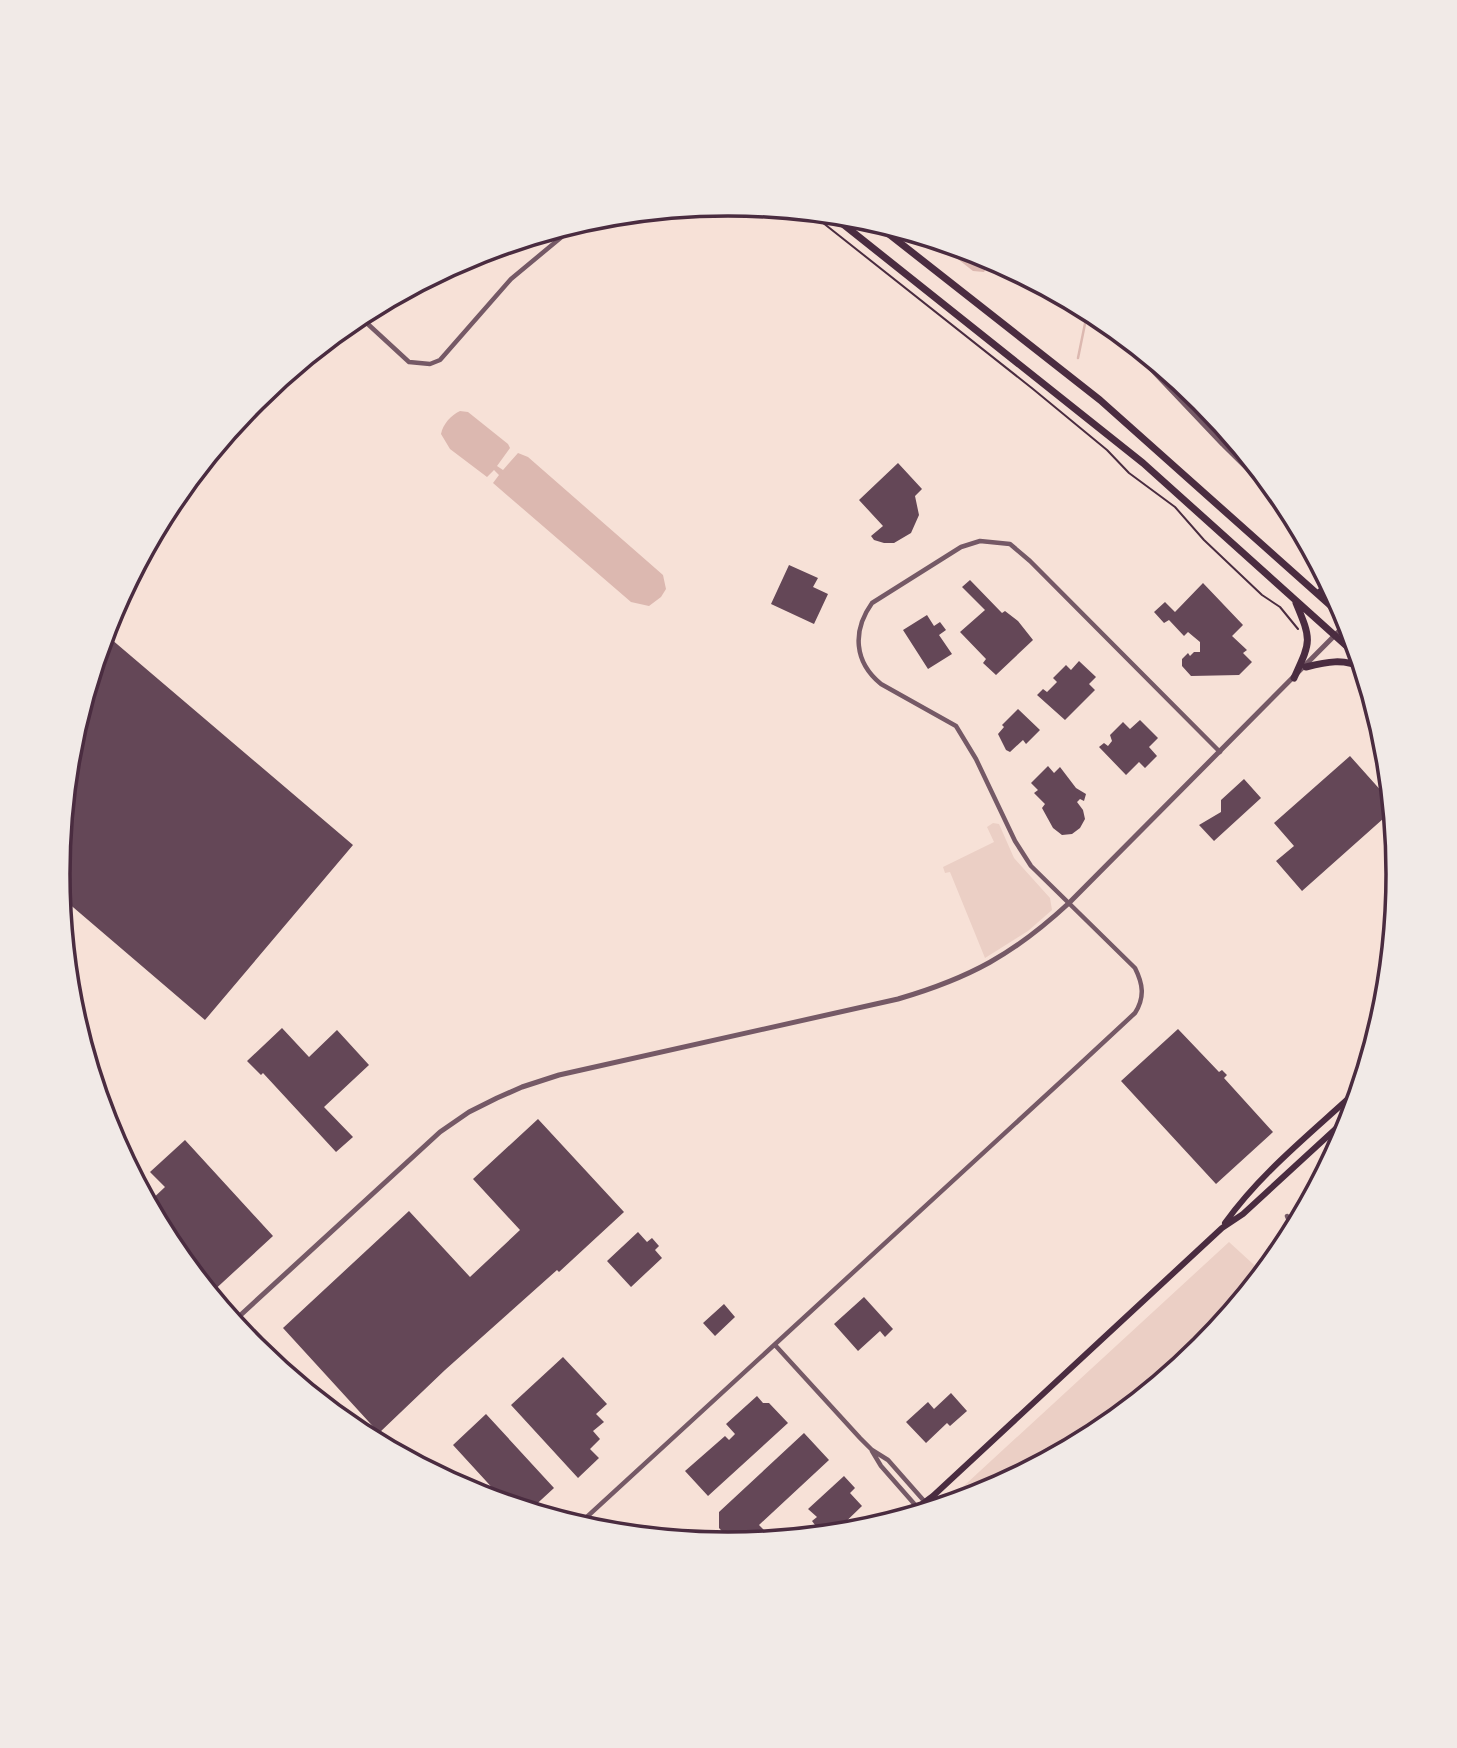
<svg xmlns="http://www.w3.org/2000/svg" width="1457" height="1748" font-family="Raleway,sans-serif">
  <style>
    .green { fill: #ebcfc5 }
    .water { fill: #dcb8b0 }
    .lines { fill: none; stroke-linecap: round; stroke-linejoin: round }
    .stream { stroke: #dcb8b0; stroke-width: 2.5 }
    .building { fill: #644757 }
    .path { stroke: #4a2c40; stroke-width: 2 }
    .minor { stroke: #755966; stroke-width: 4.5 }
    .tertiary { stroke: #755966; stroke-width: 5 }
    .secondary { stroke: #4a2c40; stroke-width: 6 }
    .primary { stroke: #4a2c40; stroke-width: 7 }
    .rim { fill: none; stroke: #4a2c40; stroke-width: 3.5 }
  </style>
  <rect width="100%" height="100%" fill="#f7e1d7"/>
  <path class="green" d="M993 823 999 824 1014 858 1050 898 1052 910 1028 931 985 958 950 872 945 873 943 867 994 842 987 827Z
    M1229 1242 1264 1274 1203 1349 1101 1432 985 1494 947 1505 954 1495Z"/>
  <path class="water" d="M931 238 986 254C992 260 988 267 984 272L973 271Z
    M460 411 468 412 508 444 510 448 497 466 503 470 518 453 528 457 663 575 666 589 661 597 649 606 631 602 493 483 499 475 494 470 487 477 450 449 441 434C443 424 451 415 460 411Z"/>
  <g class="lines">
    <path class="stream" d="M1078 358 1088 309
      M1055 1456 1060 1449 1087 1439"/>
  </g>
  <path class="building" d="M898 463 922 489 915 496 919 515 911 533 894 543H884L874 540 871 536 883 526 859 500Z
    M789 565 818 578 813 587 828 594 814 624 771 604Z
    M970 580 1002 613 1005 611 1018 621 1033 640 996 675 983 663 986 659 960 632 985 610 962 587Z
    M1203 583 1243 625 1232 636 1247 650 1243 653 1252 662 1239 675 1191 676 1182 666V659L1188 653 1190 656 1194 652H1200V642L1188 632 1184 636 1169 620 1164 623 1154 612 1165 602 1175 612Z
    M927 615 934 626 940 622 946 630 939 635 952 654 928 669 903 630Z
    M104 633 353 845 205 1020 60 896 58 874 71 743Z
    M1079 661 1096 677 1089 684 1095 690 1065 720 1037 695 1043 689 1047 692 1057 682 1053 678 1066 665 1071 670Z
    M1018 709 1040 730 1026 744 1023 740 1010 752 1006 750 998 734 1004 727 1002 725Z
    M1140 720 1158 738 1149 747 1157 756 1145 768 1139 762 1126 775 1099 747 1104 743 1108 746 1112 741 1110 735 1123 722 1130 729Z
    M1350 756 1392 803 1393 810 1302 891 1276 861 1294 846 1274 823Z
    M1048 766 1054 773 1060 767 1076 788 1086 794 1084 801 1080 799 1077 802 1083 810 1085 819 1080 828 1072 834 1062 835 1053 828 1042 808 1045 804 1034 793 1038 790 1031 783Z
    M1244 779 1261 798 1214 841 1199 825 1221 812V800Z
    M282 1028 309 1057 337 1030 369 1065 324 1107 353 1137 336 1152 263 1073 261 1075 247 1061Z
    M1178 1029 1219 1072 1222 1070 1227 1075 1224 1078 1273 1132 1216 1184 1121 1081Z
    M538 1119 624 1212 559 1272 557 1270 445 1370 379 1433 283 1328 409 1211 470 1277 520 1230 473 1179Z
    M185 1140 273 1236 210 1294 171 1246 148 1203 165 1187 150 1172Z
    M638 1232 647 1242 652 1238 659 1246 655 1250 662 1258 631 1287 607 1261Z
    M864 1297 893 1329 885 1337 880 1331 858 1351 834 1324Z
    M724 1304 735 1317 715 1336 703 1323Z
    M563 1357 607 1404 596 1414 604 1422 593 1431 600 1439 590 1449 599 1458 578 1478 511 1405Z
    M951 1393 967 1411 950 1426 947 1423 926 1443 906 1422 928 1402 934 1409Z
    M757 1396 763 1403H769L788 1423 708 1496 685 1471 725 1436 729 1440 735 1434 726 1424Z
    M486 1414 554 1488 529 1511 508 1505 453 1445Z
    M804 1433 829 1460 759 1525 774 1540 734 1544 719 1528V1512Z
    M844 1476 855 1488 850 1493 862 1506 832 1535 807 1537 805 1535 815 1525 812 1521 817 1517 808 1509Z"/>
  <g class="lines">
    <path class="path" d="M808 211 1033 389 1107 450 1129 473 1175 507 1204 540 1262 595 1280 607 1298 629
      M1357 674 1368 683"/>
    <path class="minor" d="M358 315 409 362 430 364 440 360 511 279 564 235 574 223
      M1138 347 1149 367 1222 444 1293 514
      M1168 384 1176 377
      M1222 444 1232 435
      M1287 1216 1294 1232
      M775 1345 860 1438 872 1450 888 1460 925 1502
      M872 1451 881 1466 917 1507
      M577 1526 1079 1065 1135 1013C1145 997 1143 984 1135 968L1031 866 1015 841 976 759 956 726 881 684C854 662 852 631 872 603L961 547 980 541 1010 544 1030 561 1220 752"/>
    <path class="tertiary" d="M233 1322 440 1132 469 1112 497 1098 522 1087 559 1075 898 999C970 978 1014 954 1069 903L1349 621
      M925 1502 932 1510"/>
    <path class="secondary" d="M1225 1223C1262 1171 1315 1130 1362 1086
      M902 1519 933 1496 1222 1228 1243 1214 1354 1112"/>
    <path class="primary" d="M829 213 1143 463 1361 659
      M871 220 1100 400 1350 623
      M1320 592 1333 599H1338
      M1306 667C1326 662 1344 658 1363 668
      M1294 678C1311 641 1312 641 1296 603"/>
  </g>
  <path d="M0 0H1457V1748H0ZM70 874a658 658 0 1 1 1316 0a658 658 0 1 1-1316 0Z" fill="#f1eae7" fill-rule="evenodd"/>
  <path class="rim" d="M70 874a658 658 0 1 1 1316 0a658 658 0 1 1-1316 0Z"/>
</svg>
